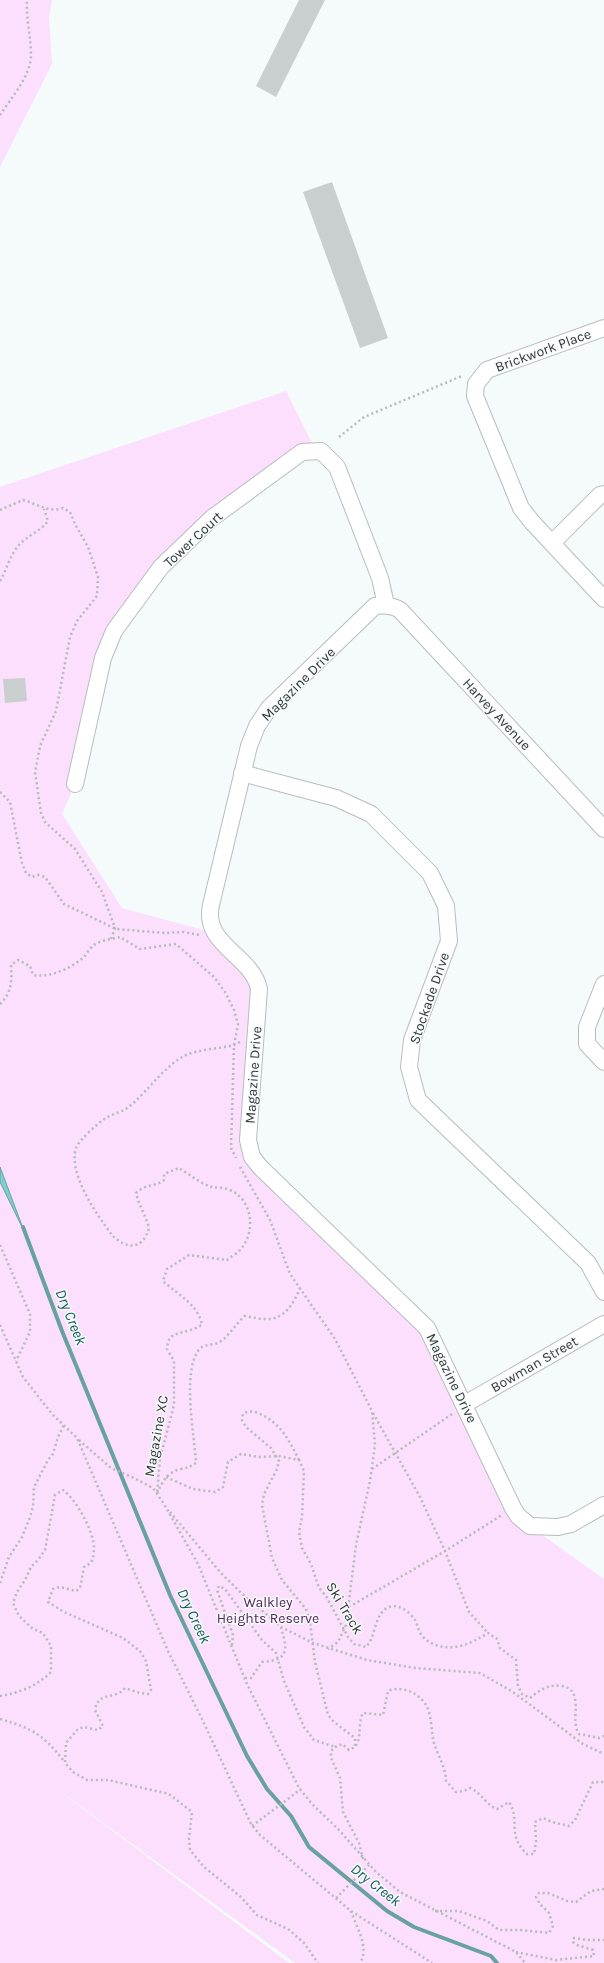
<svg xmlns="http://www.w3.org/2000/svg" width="604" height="1963" font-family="Karla,sans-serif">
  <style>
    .green { fill: #fbdffc }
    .water { fill: #7dcfcd; stroke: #67a1a0 }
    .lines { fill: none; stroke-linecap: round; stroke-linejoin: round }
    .stream { stroke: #67a1a0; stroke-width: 4 }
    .building { fill: #c9cfcf }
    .minor-casing { stroke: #b7bdbd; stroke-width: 18 }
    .path { stroke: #b5baba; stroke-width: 2.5; stroke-dasharray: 2 3; stroke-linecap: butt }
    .minor { stroke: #fff; stroke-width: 16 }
    .labels { text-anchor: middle; stroke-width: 3; stroke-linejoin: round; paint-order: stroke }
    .street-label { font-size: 14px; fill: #343636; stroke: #f5fbfb }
    .park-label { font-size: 14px; fill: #58245c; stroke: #f5fbfb }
    .water-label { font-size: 15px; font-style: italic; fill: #155b5a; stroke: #f5fbfb }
  </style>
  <rect width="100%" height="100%" fill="#f5fbfb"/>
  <path class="green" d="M0 0H52L49 17 52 64 0 167Z
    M286 391 316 451 174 555 103 658 75 784 62 814 122 908 214 933 258 982 249 1151 427 1328 524 1522 604 1579V1963H295L46 1781 289 1963H0V487Z"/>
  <path class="water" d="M0 1167 24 1231 0 1182Z"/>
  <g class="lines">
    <path class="stream" d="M23 1227 62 1331 170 1595 247 1756 267 1789 291 1816 309 1847 387 1911 414 1927 491 1956 497 1963"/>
  </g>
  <path class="building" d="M299 0H325L276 97 256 86Z
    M332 182 388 338 360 348 303 192Z
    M25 678 27 701 5 703 3 679Z"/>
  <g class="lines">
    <g class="minor-casing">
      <path id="minor" d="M604 328 487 370 476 384 475 396 521 508 532 522 604 599
        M552 543 600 495 604 494
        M242 773 336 798 371 814 430 873 446 906 449 941 412 1040 409 1067 418 1100 588 1263 604 1292
        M75 784 103 658 114 631 161 567 212 518 302 452 321 451 337 467 380 578 386 605
        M604 829 400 610C392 605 384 605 375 606L269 708 257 726 249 746 211 905C202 945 252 955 259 989L248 1140 252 1157 261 1168 427 1328 513 1508 518 1516 530 1526 558 1527 571 1524 604 1505
        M604 984 587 1027V1044L604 1062
        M465 1404 604 1324"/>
    </g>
    <path class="path" d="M0 115C11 98 30 77 31 56 31 37 26 19 27 0
      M339 437 364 417 462 376
      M0 510 23 500C38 504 48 513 63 508L70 512 75 524 88 547 98 577 97 596 77 621 70 637 56 711 40 746 35 772 41 813 45 822 75 849 102 892 115 928 111 939
      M0 581C7 569 10 555 19 545 28 535 41 531 48 521L44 509
      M0 792 10 802 22 863 26 873 32 877 38 875 45 877 64 904 116 929 165 933 184 932 199 935
      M0 1004C12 993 12 980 11 965L18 960 30 966 33 975C50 978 70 969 84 957 87 953 90 948 94 945 100 940 113 939 120 937L140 949 176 944 214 977 225 992 234 1010 238 1025 234 1045 231 1148 236 1158
      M240 1042 234 1045C219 1049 200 1049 186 1055 164 1066 149 1090 130 1106 123 1112 114 1113 106 1118 98 1123 79 1140 76 1148 68 1174 97 1215 112 1235 127 1250 143 1250 149 1228 146 1216 139 1206 136 1193 145 1184 155 1187 164 1180V1174L179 1168C189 1174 201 1184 212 1187 217 1188 224 1187 230 1190 251 1199 256 1228 243 1246 240 1252 232 1256 227 1260L189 1255 167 1269 163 1281C178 1295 198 1304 202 1325L194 1329 173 1335 168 1341 167 1349 174 1361V1405L160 1459 157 1494C162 1482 167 1472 181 1469 187 1468 190 1467 196 1463 195 1439 180 1363 202 1347 207 1344 215 1345 220 1342 230 1335 236 1323 245 1316 252 1317 258 1319 264 1319 284 1321 294 1303 300 1288
      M240 1167 270 1220 290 1274 335 1339 372 1411 375 1445 370 1481 356 1545 346 1625 338 1642 328 1649
      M0 1245 30 1314V1332L16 1361
      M0 1325 23 1377 52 1414 77 1438 168 1651 202 1719 251 1824 260 1835 351 1911 432 1963
      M373 1413 420 1497 445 1551 469 1612 488 1633
      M79 1440 111 1468 134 1478 153 1488 164 1504 198 1564 247 1684 299 1788 313 1805 339 1830 376 1872 400 1892 516 1952 525 1963
      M299 1460C289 1440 280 1422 258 1413 253 1411 247 1411 243 1414L242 1420 246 1427 271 1448 279 1461 277 1469 264 1494 262 1505 272 1558 282 1580 306 1609 310 1622 315 1662 328 1715 334 1722 355 1738V1746
      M372 1469 452 1414
      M166 1477 193 1489 215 1492 223 1487 228 1462 241 1454 259 1457 278 1456 299 1460 304 1471 302 1517 299 1532 302 1548 311 1564 319 1588 326 1596 348 1637 354 1644 366 1647C376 1637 374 1615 387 1608 397 1602 410 1612 415 1620 418 1626 419 1633 423 1637 433 1647 447 1649 460 1646 470 1644 479 1638 488 1633L497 1639 500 1648 516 1660 518 1686 522 1694 530 1698C540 1690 548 1684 561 1686 586 1689 569 1720 579 1734L599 1738 604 1736
      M170 1512 220 1572 239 1591 281 1627 313 1643 367 1660 415 1668 480 1673 513 1692 583 1744 604 1754
      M0 1583 9 1557 22 1537 29 1520 33 1507 34 1487 48 1460 53 1454 58 1437 64 1425
      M349 1607 445 1551 502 1515
      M232 1645 233 1635 217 1590 219 1586 225 1589 262 1640 276 1653 284 1681 304 1727 314 1740 335 1747
      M245 1678H251L262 1662C289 1660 288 1650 281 1628
      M0 1696C19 1693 37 1686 51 1672V1646L43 1633 33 1629 19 1616 13 1603 17 1592 25 1580 31 1567 38 1560 45 1550 55 1495 63 1490C76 1499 94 1532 94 1548 94 1553 93 1558 91 1563L84 1567 80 1588 76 1591 60 1587 53 1589 48 1602 64 1612 123 1638 140 1651 146 1661 151 1690 148 1694 140 1693 125 1688C114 1701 99 1690 95 1710L103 1726 98 1730 83 1727 77 1730 66 1743 65 1763 73 1772 87 1780H108L169 1794 192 1812 189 1838 190 1850 204 1867 241 1897 257 1915 288 1929 304 1943 318 1963
      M0 1719C34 1729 42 1734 64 1761
      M252 1826 301 1789
      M363 1859 359 1843 343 1812 340 1778 331 1758V1751L335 1747 342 1744 349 1750C365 1744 356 1726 363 1713L383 1715 388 1691C402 1685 420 1693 427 1707 432 1717 431 1732 434 1743 438 1756 446 1768 446 1781L456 1792 464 1791 470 1788C482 1793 486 1805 497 1809L509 1802C521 1820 506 1835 527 1854H534L536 1842 535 1822 543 1818 552 1822 569 1826 575 1820 593 1782H604
      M336 1898 369 1865
      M351 1911C356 1927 370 1947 360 1963
      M435 1911H459L487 1921 499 1930H521L549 1933 553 1926 549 1913 540 1904 536 1897 539 1893H548L567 1901 576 1902 591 1891 604 1889
      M516 1952 556 1960 594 1956 593 1950 577 1945 573 1942 574 1938 587 1940H604"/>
    <use href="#minor" class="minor"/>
  </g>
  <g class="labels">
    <g class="street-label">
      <text transform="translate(543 350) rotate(-20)" y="5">Brickwork Place</text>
      <text transform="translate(193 539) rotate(-43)" y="5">Tower Court</text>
      <text transform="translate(298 684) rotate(-45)" y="5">Magazine Drive</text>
      <text transform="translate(497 714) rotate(47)" y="5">Harvey Avenue</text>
      <text transform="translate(429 998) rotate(-71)" y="5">Stockade Drive</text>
      <text transform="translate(253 1075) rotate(-86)" y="5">Magazine Drive</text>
      <text transform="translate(534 1364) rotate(-30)" y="5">Bowman Street</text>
      <text transform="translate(452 1378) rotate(64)" y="5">Magazine Drive</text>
      <text transform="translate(156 1436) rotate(-80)" y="5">Magazine XC</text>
      <text transform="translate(345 1608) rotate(59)" y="5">Ski Track</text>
    </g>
    <g class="park-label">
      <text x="268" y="1607">Walkley<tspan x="268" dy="16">Heights Reserve</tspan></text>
    </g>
    <g class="water-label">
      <text transform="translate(71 1317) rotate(68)" y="5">Dry Creek</text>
      <text transform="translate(194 1616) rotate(65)" y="5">Dry Creek</text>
      <text transform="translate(376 1885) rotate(38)" y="5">Dry Creek</text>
    </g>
  </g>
</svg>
